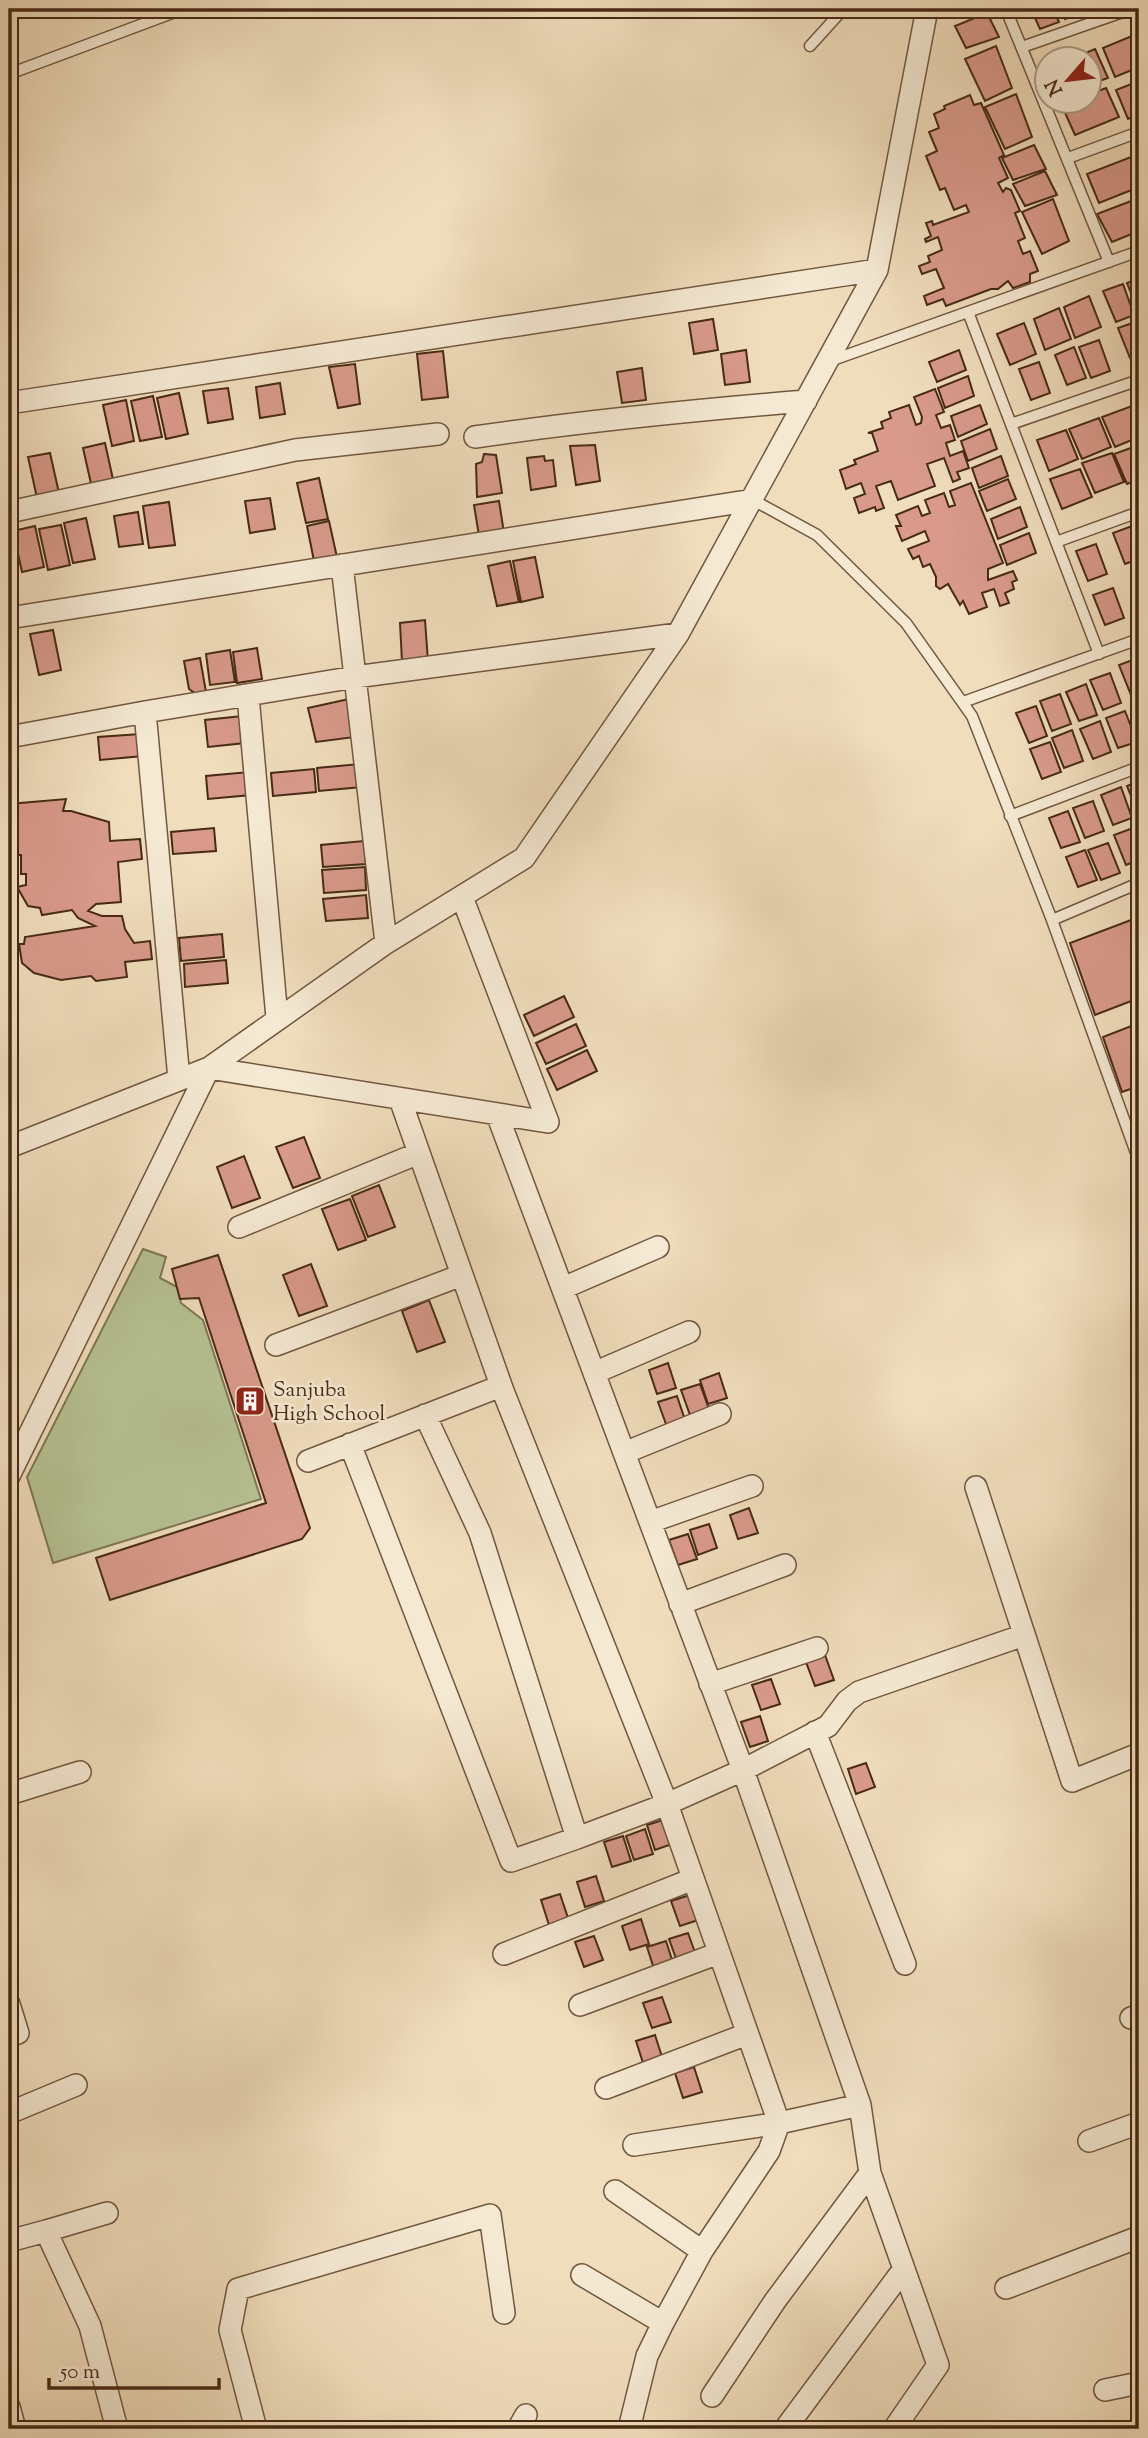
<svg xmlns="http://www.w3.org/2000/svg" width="1148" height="2438" font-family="'Sorts Mill Goudy',serif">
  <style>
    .green { fill: #b6c293; stroke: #7e7654; stroke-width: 2 }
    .building { fill: #d99a8b; stroke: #472a15; stroke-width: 2 }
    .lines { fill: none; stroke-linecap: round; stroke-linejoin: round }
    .lane-casing { stroke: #71573f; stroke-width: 13 }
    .street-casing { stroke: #71573f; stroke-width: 24 }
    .lane { stroke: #f5e9d3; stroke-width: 10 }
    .street { stroke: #f5e9d3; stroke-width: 21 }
    .labels { text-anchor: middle; stroke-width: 5; stroke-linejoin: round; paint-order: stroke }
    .poi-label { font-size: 21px; fill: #472a15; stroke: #f5e9d3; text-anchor: start }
  </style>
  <rect width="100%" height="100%" fill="#f0ddbc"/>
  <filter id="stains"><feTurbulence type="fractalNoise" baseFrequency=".00286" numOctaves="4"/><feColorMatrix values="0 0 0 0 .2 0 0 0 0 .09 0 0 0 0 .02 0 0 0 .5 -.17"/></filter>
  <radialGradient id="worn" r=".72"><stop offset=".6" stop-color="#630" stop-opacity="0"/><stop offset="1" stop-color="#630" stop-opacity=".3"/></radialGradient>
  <path class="green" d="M143 1249 166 1257 160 1278 177 1287 181 1303 203 1320 261 1499 53 1563 27 1477Z"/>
  <path class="building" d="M1031 9H1053L1059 22 1040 29Z
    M1060 9H1082L1083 13 1065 19Z
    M987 13 999 37 966 48 955 26Z
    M1139 33V67L1115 77 1103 48Z
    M996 46 1012 88 985 101 965 59Z
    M1095 49 1108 78 1088 85V60H1069Z
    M1139 81V114L1128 119 1116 90Z
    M1106 88 1119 117 1075 135 1062 106 1073 102H1088V95Z
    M1016 94 1032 137 1005 149 985 107Z
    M970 95 974 105 981 103 1004 155 999 158 1008 178 998 183 1003 192 1006 188 1011 190 1020 211 1015 213 1025 238 1018 241 1023 254 1030 251 1038 271 1030 274V282L1013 288 1008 281 998 289H991L946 306 943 299 927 305 924 296 944 288 936 269 922 274 919 266 930 262 928 256 942 250 938 237 926 242 925 239 931 236 926 223 932 221 933 225 969 212 966 205 954 210 945 188 940 190 926 156 937 151 929 132 939 128 934 114 945 109 944 106Z
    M1034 145 1046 169 1013 180 1002 158Z
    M1131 157 1139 176V187L1099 203 1087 174Z
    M1045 171 1057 195 1025 206 1013 184Z
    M1139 198V231L1112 242 1097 214Z
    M1053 199 1069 241 1042 254 1022 212Z
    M1139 278V313L1127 283Z
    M1123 284 1134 315 1116 322 1103 291Z
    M1089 296 1101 327 1075 338 1064 307Z
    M1059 308 1071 339 1045 350 1034 319Z
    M713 319 718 350 694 354 689 323Z
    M1138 321 1139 355 1130 358 1118 328Z
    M1024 323 1036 354 1010 365 997 334Z
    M1099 340 1110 371 1091 378 1079 347Z
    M1074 347 1086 378 1067 385 1055 355Z
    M746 350 750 382 725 385 721 354Z
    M959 350 966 370 937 382 929 362Z
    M443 351 448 397 422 400 417 354Z
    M1039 362 1050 393 1031 400 1019 369Z
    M355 364 360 404 338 408 329 367Z
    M642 368 646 400 622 403 617 372Z
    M968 376 974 396 945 408 938 388Z
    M280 383 285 414 260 418 256 387Z
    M228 388 233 419 208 423 203 391Z
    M935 389 944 412 936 415 941 428 950 425 955 440 946 443 950 456 963 451 969 468 957 472 960 479 953 482 944 458 927 464 935 486 898 500 891 481 876 486 884 508 876 511 875 507 859 513 854 498 865 494 861 483 846 489 840 470 856 464 854 460 878 451 872 433H868L883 428 881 422 891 418 889 412 909 405 916 425 921 423 922 417 914 397Z
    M179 393 188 434 166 439 157 398Z
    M153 396 162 437 140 441 131 401Z
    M126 400 134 441 112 446 103 405Z
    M980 405 987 424 958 437 951 416Z
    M1132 406 1139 424V437L1115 447 1102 417Z
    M1099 418 1111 447 1082 459 1069 429Z
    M990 429 997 449 968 461 961 441Z
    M1066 430 1078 459 1049 471 1037 440Z
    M105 443 114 484 92 488 83 448Z
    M595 445 600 481 576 485 570 446Z
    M1139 445V479L1127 484 1114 454Z
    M50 453 59 493 37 498 28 457Z
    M1112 453 1124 482 1095 493 1082 463Z
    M484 454 496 455 502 493 477 497 476 464 482 462Z
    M544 456 545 461 553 460 556 486 531 490 527 458Z
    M1001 456 1008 476 979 488 972 468Z
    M1080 469 1092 497 1062 509 1050 479Z
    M319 478 328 519 306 523 297 483Z
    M1008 479 1016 499 987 511 979 491Z
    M971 483 1003 563 988 569V580L1013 571 1017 580 1012 582 1014 589 1005 593 1009 603 1000 606 994 589 982 593 987 607 969 614 963 601 960 605 948 584 940 589 936 586V577L930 564 923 567 919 556 913 559 908 549 929 541 925 531 902 541 896 526H901L896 515 918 506 922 516 930 513 925 500 944 493 949 507 955 505 950 491Z
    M270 498 275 529 250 533 245 501Z
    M499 501 504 533 479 536 474 505Z
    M169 502 175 545 149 548 143 506Z
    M1020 507 1027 527 998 539 991 519Z
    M138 512 143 544 119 547 114 516Z
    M86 518 95 559 73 563 64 523Z
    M329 521 338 562 315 566 307 526Z
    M61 525 70 565 48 570 39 529Z
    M35 526 44 567 22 572 13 531Z
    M1132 526 1139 545V559L1125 564 1113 533Z
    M1029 533 1036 553 1007 565 1000 545Z
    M1096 544 1107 574 1088 581 1076 551Z
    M535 557 543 597 521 602 513 561Z
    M510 561 519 602 497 606 488 566Z
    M1139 577V596L1132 580Z
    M1113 588 1124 618 1105 625 1093 595Z
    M425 620 428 661 402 662 400 623Z
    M53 630 61 670 39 675 30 634Z
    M257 648 262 679 237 683 233 652Z
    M230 650 235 682 210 685 206 654Z
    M200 658 206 692 196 694 189 689 184 661Z
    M1138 658 1139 692 1131 695 1119 665Z
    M1110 673 1121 703 1103 710 1090 680Z
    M1086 684 1097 715 1079 721 1066 692Z
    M1060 694 1071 724 1052 731 1040 701Z
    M349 699 355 737 316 742 308 708Z
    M1139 703V727L1131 706Z
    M1036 706 1047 736 1029 743 1016 713Z
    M1125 711 1137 742 1118 748 1106 718Z
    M242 716 245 743 208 747 205 720Z
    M1100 721 1111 752 1093 759 1080 729Z
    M1072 730 1083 761 1064 768 1052 738Z
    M140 734 143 756 100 760 98 737Z
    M1050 742 1061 772 1042 779 1030 749Z
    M360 764 362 787 319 791 317 768Z
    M314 769 316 792 273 796 271 773Z
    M249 772 251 795 208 799 206 776Z
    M1139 781V816L1127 786Z
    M1121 787 1132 818 1113 825 1101 795Z
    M66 799 63 811H71L109 822 110 841 140 839 142 859 118 862 121 902 96 904 88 911 102 916H122L125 929 134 943 150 941 152 959 125 962 127 977 96 981 91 976 61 980 34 973 22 963 19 944H24L25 937 95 926 78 918 72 910 42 915 40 908 28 906 17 887 26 885V874H21V855H13V827L9 815V804Z
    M1093 801 1104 831 1085 838 1073 808Z
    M1068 811 1080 842 1061 848 1049 818Z
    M214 828 216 851 173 854 171 832Z
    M1133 828 1139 845V860L1126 865 1114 835Z
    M364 841 366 864 323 867 321 845Z
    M1108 843 1120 873 1101 880 1088 850Z
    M1085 850 1097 880 1078 887 1066 857Z
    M365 867 366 890 324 893 322 870Z
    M366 895 368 918 326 921 323 899Z
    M1139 917V998L1095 1015 1070 943Z
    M222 934 224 957 181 961 179 938Z
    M226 960 228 983 185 987 184 964Z
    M564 996 574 1017 534 1036 524 1015Z
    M1139 1023V1086L1122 1092 1103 1037Z
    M576 1024 586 1046 546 1064 536 1043Z
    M587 1050 597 1071 557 1090 547 1069Z
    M304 1137 320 1178 293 1188 276 1147Z
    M244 1156 260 1198 232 1208 217 1167Z
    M379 1185 395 1227 368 1237 352 1196Z
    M350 1199 366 1240 338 1250 322 1209Z
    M218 1255 310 1528 302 1539 110 1600 96 1558 266 1503 199 1298 180 1299 172 1269Z
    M311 1264 327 1306 299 1316 283 1275Z
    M429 1300 445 1342 417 1352 402 1311Z
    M668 1363 676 1388 657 1394 649 1370Z
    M719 1373 727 1398 708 1404 700 1380Z
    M700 1384 709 1409 690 1415 681 1390Z
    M677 1396 685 1420 667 1427 658 1402Z
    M749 1508 758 1533 738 1539 730 1515Z
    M709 1524 717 1548 698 1555 690 1530Z
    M688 1534 697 1559 678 1565 669 1540Z
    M825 1655 834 1680 815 1686 806 1662Z
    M771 1679 780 1704 761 1710 752 1685Z
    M760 1716 768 1741 750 1747 741 1722Z
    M866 1763 875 1787 856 1794 848 1769Z
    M666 1819 675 1843 655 1850 647 1825Z
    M645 1829 653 1854 634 1860 626 1836Z
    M623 1836 631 1861 612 1867 604 1842Z
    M596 1876 604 1901 585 1907 577 1882Z
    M560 1894 568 1918 549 1925 541 1900Z
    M690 1895 698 1920 680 1926 671 1901Z
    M641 1919 649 1944 630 1950 622 1926Z
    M688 1933 697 1958 678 1964 669 1939Z
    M594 1936 603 1960 584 1967 575 1942Z
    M666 1941 674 1966 655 1972 647 1947Z
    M662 1997 671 2022 652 2028 643 2003Z
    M655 2035 663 2060 644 2066 636 2041Z
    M694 2067 702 2092 683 2098 675 2073Z"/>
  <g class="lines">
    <g class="lane-casing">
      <path id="lane" d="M1007 12 1109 262
        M810 46 838 15V9
        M1022 47 1131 9
        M9 74 183 9
        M1068 158 1139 132
        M968 312 1099 654
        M830 361 1139 251
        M1011 424 1139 380
        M753 500 817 535 906 623 972 716 1052 920 1139 883
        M1056 542 1139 512
        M963 702 1139 639
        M1010 816 1139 767
        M1052 920 1139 1161"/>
    </g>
    <g class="street-casing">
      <path id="street" d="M9 403 877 270
        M475 437C585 421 695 410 806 401
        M9 512 295 450 438 434
        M342 565 386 943
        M9 618 753 500
        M248 696 277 1018
        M145 712 179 1079
        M9 737 145 712 355 677 678 634
        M209 1068 548 1122 462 897
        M400 1099 503 1391 667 1804 779 2123 769 2151 702 2251 663 2323 647 2356 629 2429
        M497 1114 743 1770 860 2105 870 2173 938 2365 894 2429
        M9 1147 209 1068 386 943 524 858 678 634 877 270 927 9
        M239 1227 419 1153
        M563 1288 658 1247
        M276 1345 462 1275
        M594 1373 689 1332
        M425 1415 480 1533 577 1838 667 1804 743 1770 828 1726 847 1701 859 1692 1024 1635
        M350 1444 511 1861 577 1838
        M624 1453 720 1414
        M308 1461 501 1386
        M9 1476 209 1068
        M976 1487 1072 1781 1139 1754
        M650 1522 752 1486
        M680 1604 785 1565
        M710 1684 817 1648
        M815 1732 905 1964
        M9 1794 80 1772
        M504 1954 693 1879
        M9 2004 18 2033
        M580 2005 719 1953
        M1131 2018 1139 2015
        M606 2088 747 2034
        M9 2113 76 2085
        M1089 2141 1139 2123
        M634 2145 779 2123 860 2105
        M615 2191 702 2251
        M107 2213 46 2231 90 2326 117 2429
        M9 2241 46 2231
        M582 2275 663 2323
        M1006 2288 1139 2237
        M1105 2390 1139 2383
        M712 2396 775 2301 870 2173
        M9 2407 15 2429
        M256 2429 230 2330 238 2289 490 2215 504 2313
        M518 2429 526 2415
        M785 2429 903 2270"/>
    </g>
    <use href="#lane" class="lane"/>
    <use href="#street" class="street"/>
  </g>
  <defs>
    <g id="building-square" transform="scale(1.575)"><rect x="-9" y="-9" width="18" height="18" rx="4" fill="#8f2418" stroke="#f5e9d3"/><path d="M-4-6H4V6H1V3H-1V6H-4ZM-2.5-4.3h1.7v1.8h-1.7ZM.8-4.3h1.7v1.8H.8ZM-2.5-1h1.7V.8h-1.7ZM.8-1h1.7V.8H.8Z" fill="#fff"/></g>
  </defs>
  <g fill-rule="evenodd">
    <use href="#building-square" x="250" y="1401"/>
  </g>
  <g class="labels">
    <g class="poi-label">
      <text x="273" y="1396">Sanjuba<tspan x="273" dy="24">High School</tspan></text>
    </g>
  </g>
  <rect width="1148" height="2438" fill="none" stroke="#f0ddbc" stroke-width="35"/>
  <rect x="10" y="10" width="1127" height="2417" fill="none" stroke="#472a15" stroke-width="3.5"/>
  <rect x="18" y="18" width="1113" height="2403" fill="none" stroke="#472a15" stroke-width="2"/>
  <g transform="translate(1068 80) rotate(242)"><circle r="33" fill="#f5e9d3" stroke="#af9d87" stroke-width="2"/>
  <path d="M0-5L12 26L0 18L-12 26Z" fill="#8f2418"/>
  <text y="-10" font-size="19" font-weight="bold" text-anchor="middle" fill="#472a15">N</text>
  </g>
  <path d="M49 2378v10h170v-10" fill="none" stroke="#472a15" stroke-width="3.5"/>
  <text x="60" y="2378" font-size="21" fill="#472a15" stroke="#f5e9d3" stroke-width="5" paint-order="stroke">50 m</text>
  <rect width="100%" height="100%" filter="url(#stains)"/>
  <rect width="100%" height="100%" fill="url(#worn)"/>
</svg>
